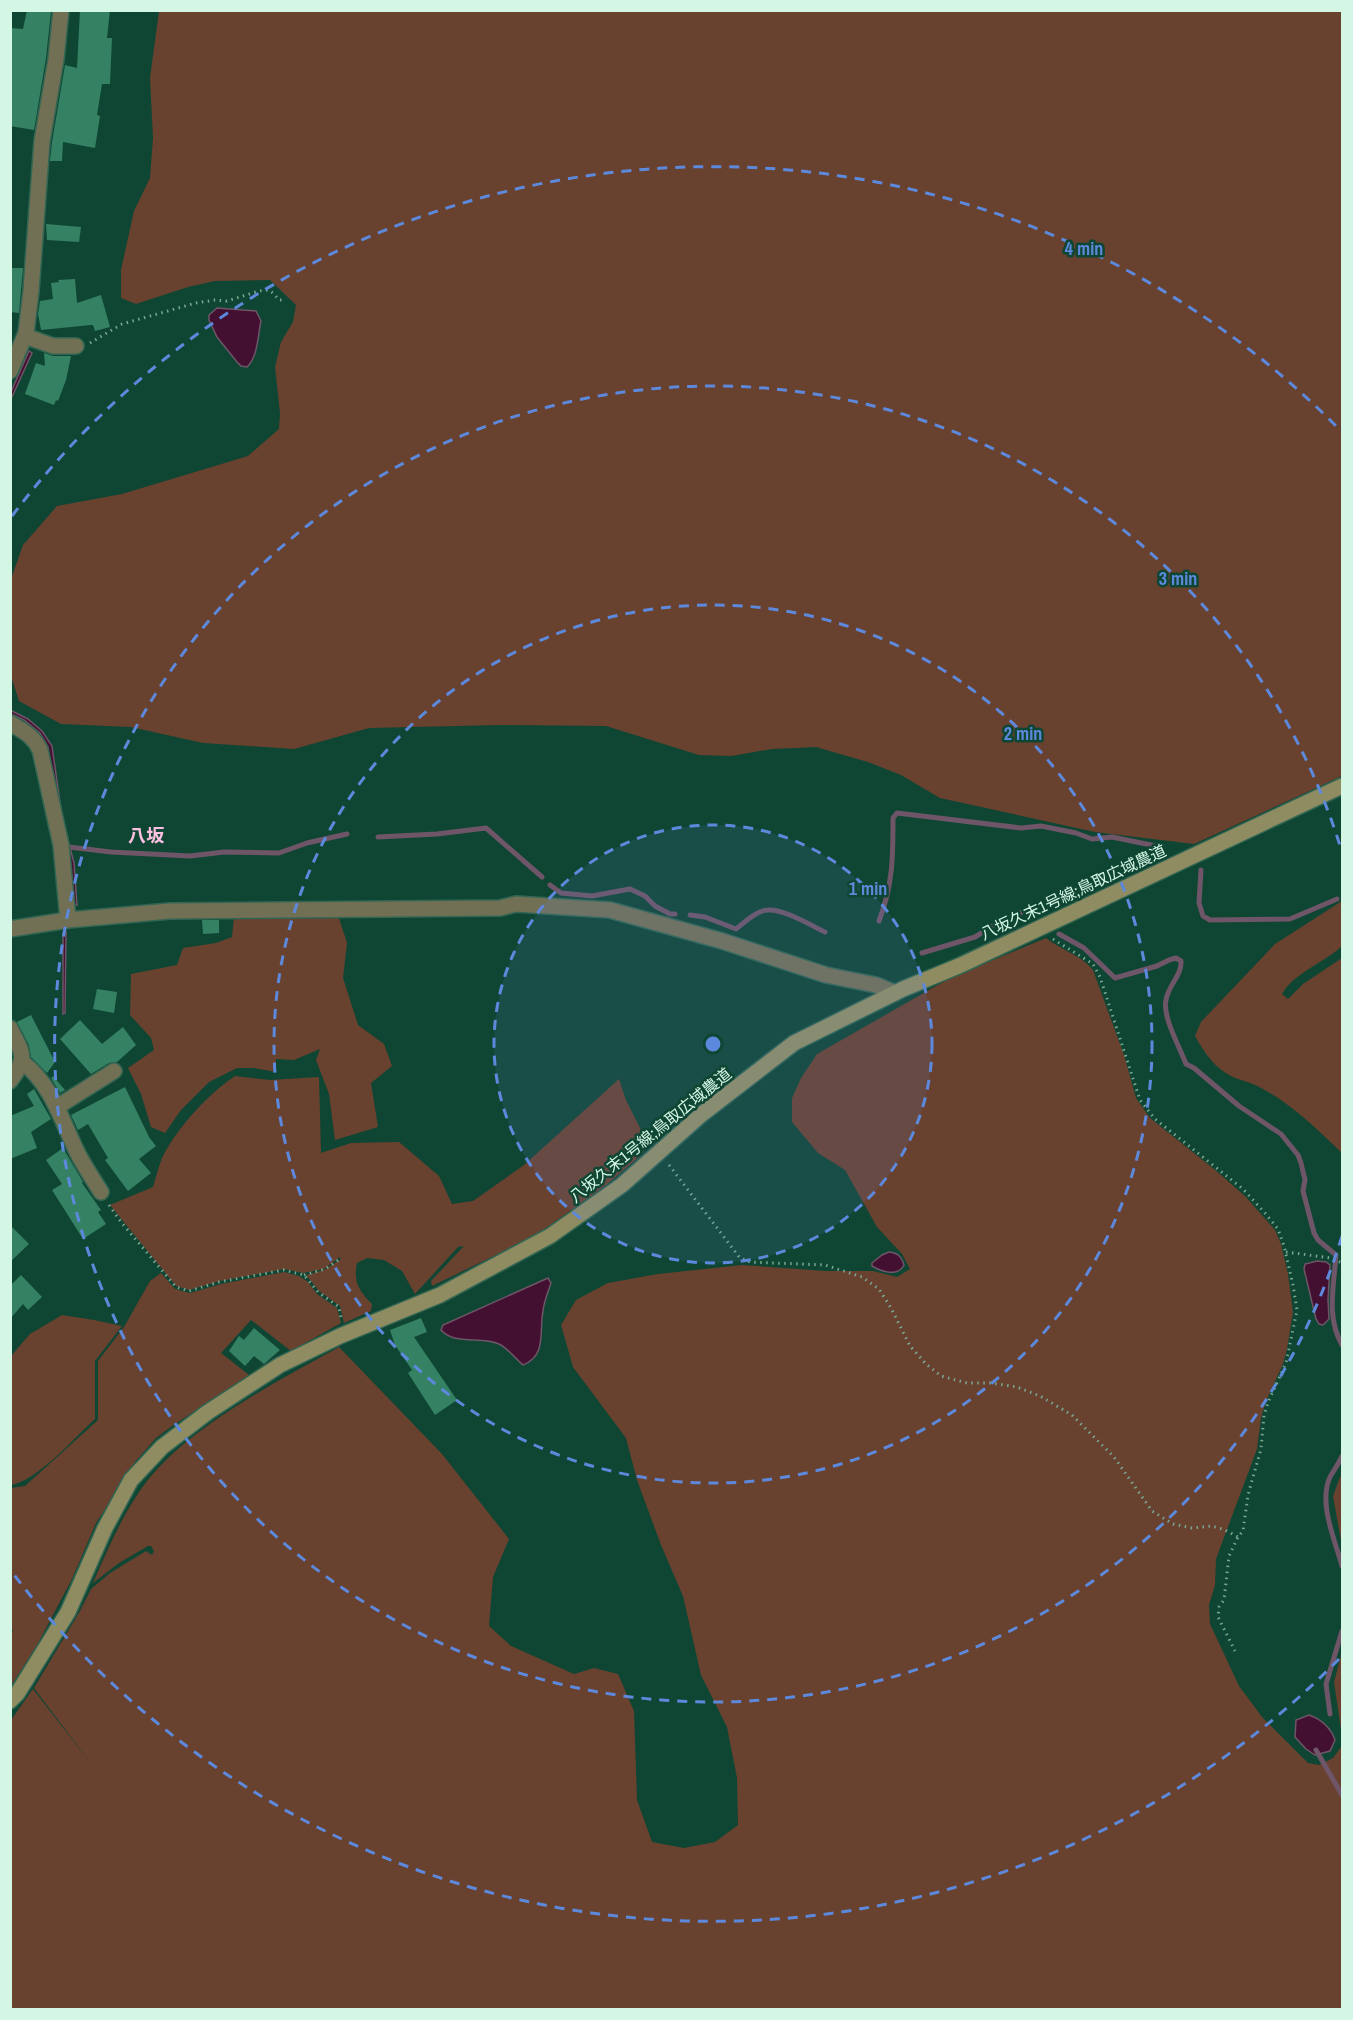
<svg xmlns="http://www.w3.org/2000/svg" width="1353" height="2020" font-family="'Archivo Narrow','Noto Sans JP',sans-serif">
  <style>
    .green { fill: #69412f }
    .water { fill: #431031; stroke: #6e5567; stroke-width: 1.5 }
    .lines { fill: none; stroke-linecap: round; stroke-linejoin: round }
    .stream { stroke: #6e5567; stroke-width: 5 }
    .building { fill: #358164 }
    .street-casing { stroke: #326653; stroke-width: 18 }
    .secondary-casing { stroke: #326653; stroke-width: 18 }
    .path { stroke: #7aa694; stroke-width: 3; stroke-dasharray: 1.5 4.5; stroke-linecap: butt }
    .street { stroke: #717055; stroke-width: 15 }
    .secondary { stroke: #8f8c61; stroke-width: 15 }
    .ring { fill: none; stroke: #5d89dd; stroke-width: 3; stroke-dasharray: 10 8 }
    .labels { text-anchor: middle; stroke-width: 5; stroke-linejoin: round; paint-order: stroke }
    .street-label { font-size: 16px; fill: #d4f6e5; stroke: #0f4633 }
    .neighbourhood-label { font-size: 18px; font-weight: bold; fill: #fcc0e0; stroke: #0f4633 }
    .centre { fill: #5d89dd; stroke: #0f4633; stroke-width: 3 }
    .ring-label { font-size: 18px; text-anchor: middle; font-weight: bold; fill: #5d89dd; stroke: #0f4633; stroke-width: 5; stroke-linejoin: round; paint-order: stroke }
  </style>
  <rect width="100%" height="100%" fill="#0f4633"/>
  <path class="green" d="M159 11H1342V776L1194 844 1095 832 940 798 901 775 868 762 816 747 772 749 731 756 699 755 606 726 500 725 369 728 294 749 203 743 131 727 61 724 19 701 11 676V579L23 545 57 506 122 494 248 456 279 429 280 413 275 367 281 342 293 322 296 305 270 280 215 281 188 287 136 304 121 298V270L134 211 150 178 153 138 150 78Z
    M1342 901V946C1324 963 1295 972 1282 994L1288 999 1303 984 1342 958V1153C1318 1130 1293 1105 1263 1089 1254 1083 1242 1081 1233 1077 1215 1069 1204 1052 1195 1036L1201 1022 1275 944Z
    M338 915 347 943 343 978 358 1025 384 1044 392 1066 371 1083 378 1127 335 1140 329 1094 316 1060 320 1049 294 1060 276 1059V1072L254 1068H237L209 1082 181 1110 165 1133 151 1127 141 1094 128 1068 154 1050 151 1038 130 1015 131 974 177 965 183 948 216 943 232 937 234 916Z
    M1046 938C1061 950 1081 955 1093 970L1124 1055 1136 1098 1150 1118 1214 1169 1245 1196 1275 1230 1281 1244 1288 1274 1293 1312 1287 1349 1283 1364 1266 1401 1261 1418 1257 1449 1216 1559 1215 1585 1209 1605 1210 1624 1239 1686 1262 1717 1308 1763 1319 1765 1333 1758 1342 1746V2009H11V1720L33 1689 92 1765 34 1688 80 1611 91 1589 110 1573 146 1551 152 1555 154 1551 151 1546H148L119 1563 93 1583C109 1546 126 1506 152 1475 196 1423 280 1380 339 1347L442 1454 509 1539 493 1577 489 1626 511 1646 574 1674 594 1668 618 1674 634 1711 637 1800 652 1842 684 1848 715 1842 738 1825 737 1778 727 1727 701 1675 683 1596 661 1545 637 1480 626 1438 573 1367 561 1325 576 1300 608 1283 658 1274 742 1265 825 1271H873L897 1277 910 1269 902 1254 877 1227 845 1170 818 1153 792 1122V1098L801 1078 817 1054 950 978Z
    M235 1076 270 1080 319 1077 321 1153 351 1143 399 1142 439 1176 452 1204 473 1201 524 1165 619 1079 626 1100 643 1134 644 1148 639 1157 605 1186 535 1236 432 1286 431 1281 464 1246 458 1247 415 1294 402 1271 384 1260 367 1258 357 1263C353 1282 359 1291 372 1304L371 1311 344 1323 340 1306 319 1291 306 1275 324 1270 341 1259 340 1257 324 1269 303 1273 284 1269 220 1281 189 1290 176 1286 110 1205 153 1187C156 1177 159 1165 163 1156 178 1127 208 1094 235 1076Z
    M284 1272 299 1276 308 1282 317 1294 337 1308 341 1323 291 1351 251 1320 221 1353 249 1375 172 1426 156 1438 135 1462 96 1523 72 1579 36 1647 11 1686 10 1636 13 1631 10 1627 11 1488 25 1486 98 1420V1361L124 1327 150 1281 161 1273 175 1289 190 1293 221 1284Z
    M62 1315 94 1320 122 1326 95 1361V1419C74 1438 37 1481 11 1485V1356L30 1334Z
    M1342 1472V1546L1333 1496Z
    M1342 1652V1736L1334 1682Z"/>
  <path class="water" d="M217 308 256 311 261 321C258 334 258 357 247 367L241 366 237 362 217 337 209 320V315Z
    M29 351 32 353 11 399V392Z
    M10 710 28 719 42 731 52 746 62 816 74 863 77 905H74L70 860 66 840 60 825 48 747 40 733 24 720 11 714Z
    M66 932 65 1013 63 1014V933Z
    M889 1252C898 1253 901 1256 904 1265 898 1277 882 1272 872 1266V1263L882 1255Z
    M1317 1261 1326 1262 1330 1265 1328 1300 1329 1319 1323 1325 1319 1324 1316 1319 1304 1269 1305 1264Z
    M548 1278 551 1283C548 1292 544 1301 543 1311 539 1331 547 1356 523 1365 516 1359 509 1350 501 1345 483 1335 455 1346 441 1330L443 1325Z
    M1309 1715C1321 1719 1331 1728 1335 1740L1330 1751 1315 1755 1306 1749 1295 1737 1296 1720Z"/>
  <g class="lines">
    <path class="stream" d="M378 837 437 834 486 828 542 877
      M69 847 111 852 190 856 224 852 279 853 307 843 347 834
      M1201 870 1199 903 1203 916 1210 920 1290 919 1337 899
      M550 885 561 893 592 896 630 889 645 896 655 906 670 914H675
      M690 915 705 917 736 929C744 923 757 910 768 910 784 909 810 925 825 932
      M879 921C893 884 893 858 893 818L897 813 1021 828 1041 826 1076 833 1092 839 1112 837 1156 846
      M1059 934 1084 948 1115 978 1157 966 1169 960 1176 958 1181 961C1182 975 1168 986 1166 1000 1162 1016 1180 1048 1186 1064L1194 1068 1239 1106 1281 1134 1298 1155 1301 1163 1305 1180 1303 1191 1314 1233 1318 1240 1336 1255C1334 1286 1326 1317 1342 1345
      M922 953 975 937 1001 921 1041 904
      M1342 1456C1339 1463 1334 1470 1330 1477 1318 1503 1335 1540 1342 1566
      M1330 1714 1326 1684 1342 1631
      M1316 1750 1342 1795"/>
  </g>
  <path class="building" d="M27 10 51 11 46 58 34 130 10 126V28L23 29Z
    M80 10H110L107 38H112L110 84H102L97 115 100 116 95 148 63 142 62 161H50L52 142 65 65 77 68Z
    M46 224 81 227 79 242 47 240Z
    M10 268H23L19 313 10 312Z
    M75 279 77 303 101 295 110 327 95 331 93 325H91L41 330 38 314 40 301 53 299 51 283 59 282 58 280Z
    M44 353 53 356H71L66 380 58 401 56 400 54 405 25 394 36 363 45 366Z
    M202 920H219V933L203 934Z
    M97 989 117 992 114 1013 93 1009Z
    M31 1015 55 1062 47 1073 31 1057 29 1045 17 1022Z
    M80 1020 102 1044 123 1027 136 1045 117 1062 109 1063 91 1074 60 1039Z
    M53 1076 65 1090 60 1093 51 1078Z
    M125 1087 149 1137 156 1146 139 1159 151 1173 128 1191 105 1160 108 1158 88 1124 78 1130 71 1115Z
    M34 1089 51 1119 31 1132 37 1148 10 1159V1116L34 1106 27 1094Z
    M63 1148 83 1182 82 1183 101 1210 98 1212 106 1224 83 1239 52 1190 62 1184 46 1160Z
    M10 1225 29 1244 10 1262Z
    M21 1275 42 1297 28 1310 23 1304 10 1319V1286Z
    M421 1318 427 1332 414 1337 457 1400 435 1415 408 1373 412 1370 395 1345 390 1330Z
    M254 1328 280 1350 264 1364 254 1356 245 1366 229 1351 239 1336 244 1340Z"/>
  <g class="lines">
    <g class="street-casing">
      <path id="street" d="M25 336 53 346H76
        M10 371 26 333 31 291 42 141 56 59 61 10
        M10 723C23 731 34 736 40 750L61 845 68 920
        M10 929 68 920 170 911 500 908 516 904 610 910 722 941 826 975 876 985 895 993
        M10 1028C22 1053 29 1056 10 1081
        M22 1062C51 1083 62 1121 77 1152 84 1166 93 1179 101 1192
        M57 1107 114 1071"/>
    </g>
    <g class="secondary-casing">
      <path id="secondary" d="M10 1701 17 1694 68 1612 105 1528 131 1480 162 1447 208 1412 280 1365 340 1336 440 1295 550 1236 622 1185 702 1114 794 1043 903 989 961 965 1342 786"/>
    </g>
    <path class="path" d="M90 343 122 324 196 303 215 300 227 301 259 291 268 290 273 293 279 300H285
      M1053 939 1093 964 1100 977 1140 1100 1155 1119 1243 1189 1265 1213 1278 1229 1284 1246 1293 1285 1297 1310 1286 1363 1269 1400 1264 1415 1261 1449 1248 1495 1243 1531 1238 1537 1229 1556 1224 1600 1219 1607 1218 1617 1235 1651
      M669 1165 740 1258 750 1262 825 1265 862 1277 879 1289 891 1308 910 1346 926 1364 941 1376 967 1383H991L1017 1387 1040 1396 1072 1415 1114 1457 1152 1511 1173 1524 1192 1528 1212 1526 1225 1530 1238 1537
      M109 1205 121 1222 176 1287 189 1291 219 1282 284 1270 304 1275 318 1292 339 1307 341 1318
      M1286 1252 1331 1258 1342 1263
      M304 1275 325 1269 340 1259"/>
    <use href="#street" class="street"/>
    <use href="#secondary" class="secondary"/>
  </g>
  <circle cx="713" cy="1044" r="219" fill="#5d89dd" fill-opacity=".12"/>
  <g class="ring">
    <circle cx="713" cy="1044" r="219"/>
    <circle cx="713" cy="1044" r="439"/>
    <path d="M1342 1236A658 658 0 1 1 1342 852"/>
    <path d="M1339 1659A878 878 0 0 1 12 1572M12 516A878 878 0 0 1 1339 429"/>
  </g>
  <g class="labels">
    <g class="street-label">
      <text transform="translate(1073 892) rotate(-25)" y="6">八坂久末1号線;鳥取広域農道</text>
      <text transform="translate(650 1135) rotate(-39)" y="6">八坂久末1号線;鳥取広域農道</text>
    </g>
    <g class="neighbourhood-label">
      <text x="146" y="842">八坂</text>
    </g>
  </g>
  <circle cx="713" cy="1044" r="9" class="centre"/>
  <g class="ring-label">
    <text x="1084" y="255">4 min</text>
    <text x="1178" y="585">3 min</text>
    <text x="1023" y="740">2 min</text>
    <text x="868" y="895">1 min</text>
  </g>
  <rect width="1353" height="2020" fill="none" stroke="#d4f6e5" stroke-width="24"/>
</svg>
